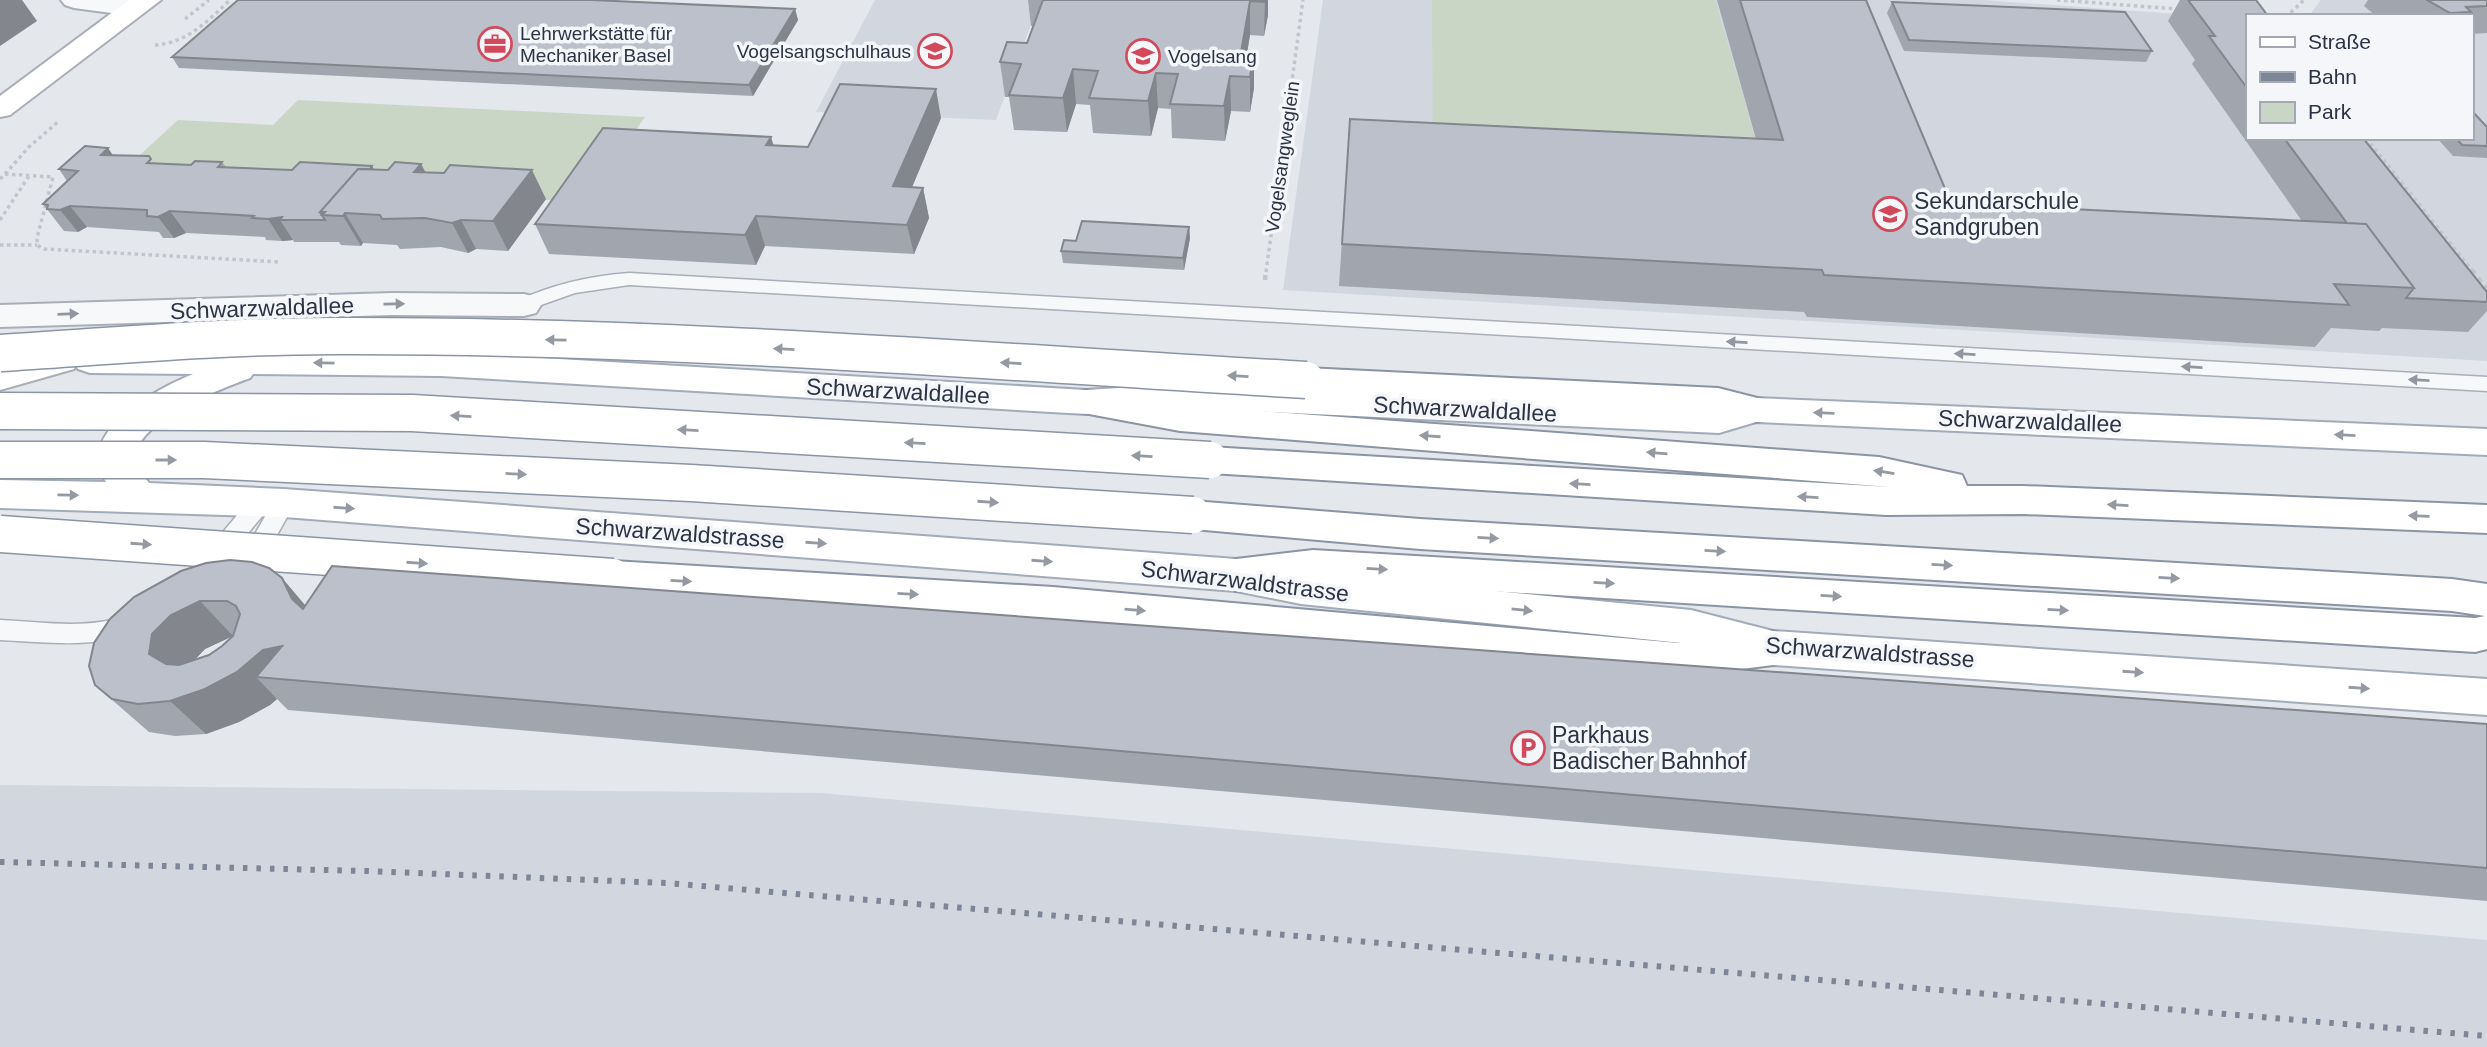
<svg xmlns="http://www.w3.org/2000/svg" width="2487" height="1047" font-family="Arial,sans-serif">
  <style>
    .built { fill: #d2d6de }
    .green { fill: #c9d6c5 }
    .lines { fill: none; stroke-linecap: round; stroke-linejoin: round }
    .lane-casing { stroke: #a9aeb7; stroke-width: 3 }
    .street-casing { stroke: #a9aeb7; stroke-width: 4 }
    .secondary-casing { stroke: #a9aeb7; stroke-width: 4 }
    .primary-casing { stroke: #a3abb8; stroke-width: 4 }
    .highway-casing { stroke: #8b94a3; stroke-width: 4 }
    .path-far1 { stroke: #c2c5cb; stroke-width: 3.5; stroke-dasharray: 3.5 3.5; stroke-linecap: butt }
    .path { stroke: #c2c5cb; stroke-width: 4.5; stroke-dasharray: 5 5; stroke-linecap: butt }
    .lane { fill: #f7f8fa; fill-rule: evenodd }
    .street { fill: #f7f8fa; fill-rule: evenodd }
    .secondary { fill: #fff; fill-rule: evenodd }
    .primary { fill: #fff; fill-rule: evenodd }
    .highway { fill: #fff; fill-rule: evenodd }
    .rail { stroke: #7d8696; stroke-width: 6; stroke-dasharray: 4.5 9; stroke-linecap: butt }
    .highway-bridge-casing { stroke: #8b94a3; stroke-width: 39; stroke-linecap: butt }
    .highway-bridge { stroke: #fff; stroke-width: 36 }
    .wall { fill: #a1a5ae; fill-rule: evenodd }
    .shaded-wall { fill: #83868d }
    .building { fill: #bbc0ca; stroke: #83868d; stroke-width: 2; fill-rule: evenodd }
    .oneway { fill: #9196a0 }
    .oneway2 { fill: #959aa2 }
    .labels { text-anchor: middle; stroke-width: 7; stroke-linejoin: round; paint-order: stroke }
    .far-poi-label { font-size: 19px; fill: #2b3445; stroke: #f4f6f9; text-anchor: start }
    .far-street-label { font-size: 19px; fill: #2b3445; stroke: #f4f6f9 }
    .poi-label { font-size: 23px; fill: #2b3445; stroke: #f4f6f9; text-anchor: start }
    .street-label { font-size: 23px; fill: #2b3445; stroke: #f4f6f9 }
  </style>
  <rect width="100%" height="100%" fill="#e4e7ec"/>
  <path class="built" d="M875 0H1040L996 120 816 112Z
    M1323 0H1983L2247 19V138H2471V16H2309L2321 0H2487V361L1283 290Z
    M0 785 820 793 2487 940V1047H0Z"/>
  <path class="green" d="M1432 0H1715L1768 182 1433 165Z
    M298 100 645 117 585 202 117 176 178 120 273 125Z"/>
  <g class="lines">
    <g class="lane-casing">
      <path id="lane" d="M629 273 2487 377V391L629 285 575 293 524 311 517 309 514 305 517 301C553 284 590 276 629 273Z
        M261 494 269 496 272 502 269 508 224 562 216 565 208 562 204 556 208 550 253 496Z
        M284 495 292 497 295 503 277 535 264 568 256 571 248 568 244 562 255 534 276 497Z
        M130 615 139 618 142 625 139 632C92 649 48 642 0 640V620C44 622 87 630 130 615Z"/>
    </g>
    <g class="street-casing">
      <path id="street" d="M61 0H132L143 3 147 8 143 13 134 16 74 8 65 5Z
        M392 293 524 294 536 297 541 305 536 313 524 316 392 315 0 327V305Z"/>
    </g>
    <g class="secondary-casing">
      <path id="secondary" d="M129 0H161L10 115 0 117V96Z
        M62 349 74 353 79 361 74 369 0 390V366Z"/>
    </g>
    <g class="primary-casing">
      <path id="primary" d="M90 349 441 352 1086 390 1184 384 1719 407 1756 398 2487 429V455L1756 422 1719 433 1184 408 1086 414 441 376 253 374 250 378C222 388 124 426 136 465 138 472 145 477 149 483L284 489 1236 559 1301 572 1691 610 1773 631 2487 679V715L1773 665 1691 644 1301 604 1236 591 284 517 0 508V480L106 482C73 432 157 389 193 374L90 373 78 369 73 361 78 353Z"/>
    </g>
    <g class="highway-casing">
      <path id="highway" d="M1306 368 1718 388 1769 401 1774 410 1769 419 1756 422 1718 412 1306 392 1294 388 1289 380 1294 372Z
        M1086 390 1180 405 1879 457 1962 475 1967 486H2023L2487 505V533L2023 514 1886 515 1210 473 1197 469 1192 460 1197 451 1210 447 1890 487 1180 431 1073 411 1068 402 1073 393Z
        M1193 501 1420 519 2452 579 2487 584V649L2475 652 1313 580 1236 591 1222 586 1216 575 1222 564 1236 559 1313 550 2475 618 2485 616 2452 611 1420 549 1193 529 1179 525 1174 515 1179 505Z
        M613 561 1053 587 1678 643 1773 631 1788 636 1794 648 1788 660 1773 665 1678 677 1053 619 613 593 599 588 593 577 599 566Z"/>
    </g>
    <path class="path-far1" d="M2057 0 2178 9
      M2264 15 2287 16 2304 0
      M185 19 209 0
      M155 45C187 43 208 21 230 0
      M2366 138 2473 272
      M5 174 29 147 59 121
      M0 179 5 174 53 177 37 238V245L44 249 280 262
      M0 220 29 176
      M0 245H37
      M1266 272 1303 0"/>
    <path class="path" d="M2472 270 2487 289
      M1265 280 1266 270"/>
    <use href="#lane" class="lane"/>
    <use href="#street" class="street"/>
    <use href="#secondary" class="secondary"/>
    <use href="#primary" class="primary"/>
    <use href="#highway" class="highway"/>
    <path class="rail" d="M0 862 366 871 666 883 2487 1036"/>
    <g class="highway-bridge-casing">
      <path id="highway-bridge" d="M0 353C111 346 223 336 335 336 659 335 982 361 1306 380
        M0 411 412 413 1210 460
        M0 460H204L691 483 1193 515
        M0 534 613 577"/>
    </g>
    <use href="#highway-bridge" class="highway-bridge"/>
  </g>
  <path class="wall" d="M1028 0H1268V15L1264 36 1250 35 1247 53 1254 88 1250 112 1231 111 1225 141 1172 138 1171 109 1158 108 1151 136 1093 133 1090 105 1076 104 1067 132 1014 130 1009 97H1005L1000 62 1027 43 1033 26H1031Z
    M1717 0H1866L1951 203 2302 221 2192 64 2195 60 2168 21 2180 0H2256L2247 16V138H2363L2487 292V311L2468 332 2382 328 2379 331 2331 328 2315 347 1807 317 1804 312 1339 286 1350 119 1756 139Z
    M2368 0H2487V33L2471 34V16H2376L2364 6Z
    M1892 2 2152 51 2146 62 1904 51 1887 13Z
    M795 9 798 20 753 96 179 68 172 57Z
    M941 118 912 187 923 188 929 218 914 254 765 246 756 265 549 254 535 224 774 145 808 147Z
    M2487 127V158L2453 156 2437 138H2471Z
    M113 155 154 163 191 165 222 162 226 167 292 170 374 169 425 172 546 199 508 251 476 249 468 253 441 247 400 249 397 245 363 243 361 246 341 245 339 242H294L293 240 282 241 266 240 265 237 186 233 174 238H163L159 232 87 227 78 232 64 231 43 204 67 181 59 169Z
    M1189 227 1190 238 1184 270 1063 263 1061 251 1076 241Z
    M282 578 305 606 2487 724V901L288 710 277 699 270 705 239 722 206 734 175 736 149 732 95 685 110 619ZM233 636 222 646 209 655 194 660 205 649Z"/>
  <path class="shaded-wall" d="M0 0H22L37 21 0 46Z
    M1265 0H1268V15L1264 36Z
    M1250 1V35L1243 77 1241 52Z
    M795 9 798 20 753 96 749 85Z
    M1254 53V88L1250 112V77Z
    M1073 69 1076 104 1067 132 1063 98Z
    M1156 73 1158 108 1151 136 1148 101Z
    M1230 76 1231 111 1225 141 1224 106Z
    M936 89 941 118 900 216 893 186Z
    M771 137 780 166 766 145Z
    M108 148 123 170 101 155Z
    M421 164 437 193 414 172Z
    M372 166 385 188 345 213 363 243 361 246 343 216H329Z
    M532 170 546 199 508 251 493 221Z
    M923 188 929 218 914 254 907 225Z
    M70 206 87 227 78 232 60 210Z
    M170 211 186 233 174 238 158 217Z
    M756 216 765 246 756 265 745 235Z
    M282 217 280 220 293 240 282 241 268 219Z
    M461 220 476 249 468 253 452 223Z
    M1189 227 1190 238 1184 270 1183 258Z
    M282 578 311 612 322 633 292 599Z
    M200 601 233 636 205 649 187 668 184 688 149 654 152 634 171 615Z
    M282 646 256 677 277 699 270 705 239 722 206 734 170 701 263 650Z"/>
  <path class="building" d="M238 0H592L795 9 749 85 172 57Z
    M1043 0H1265V2L1250 1 1241 52 1254 53 1250 77 1230 76 1224 106 1170 104 1178 74 1156 73 1148 101 1089 98 1098 71 1073 69 1063 98 1009 95 1021 64 1000 62 1007 42 1027 43Z
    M1740 0H1866L1951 203 2366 224 2414 288 2334 284 2349 305 1824 275 1822 270 1342 244 1350 119 1783 140Z
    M2188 0H2256L2268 16H2247V88L2209 36H2215Z
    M2427 0H2487V6L2466 7 2471 12 2450 13Z
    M1892 2 2125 12 2152 51 1909 40Z
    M840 84 936 89 893 186 923 188 907 225 756 216 745 235 535 224 603 128 771 137 766 145 808 147Z
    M2471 110 2487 127V146L2462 145 2456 138H2471Z
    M2284 138H2363L2487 292V302L2406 298 2414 288 2366 224 2347 223Z
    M85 146 108 148 101 155 149 156 151 159 147 163 191 165 195 161 222 162 218 167 292 170 300 162 372 166 370 169H358L320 212 325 220H280L282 217 268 219 252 218 254 216 170 211 158 217 147 216V210L70 206 60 210 47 209 48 205 43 204 78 171 59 169Z
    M395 162 421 164 414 172 444 173 450 165 532 170 493 221 461 220 452 223 425 218 382 219 380 215 345 213 343 216 322 215 325 212H320L358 169 388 170Z
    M1082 221 1189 227 1183 258 1061 251 1064 240 1076 241Z
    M230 560 252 562 269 568 282 578 292 599 303 609 332 566 2487 724V868L256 677 282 646 263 650 237 672 205 689 170 701 138 704 112 699 95 685 89 666 94 643 110 619 134 597 181 571 206 563ZM200 601H227L236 606 240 614 233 636 222 646 209 655 179 665 166 664 149 654 152 634 171 615Z"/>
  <defs><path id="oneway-solid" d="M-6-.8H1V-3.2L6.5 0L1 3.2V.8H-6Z" transform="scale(1.75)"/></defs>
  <g class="oneway">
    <use href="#oneway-solid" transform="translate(394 304) rotate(-1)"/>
    <use href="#oneway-solid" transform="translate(68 314) rotate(-2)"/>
    <use href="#oneway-solid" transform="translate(1737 342) rotate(-177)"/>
    <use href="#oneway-solid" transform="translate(1965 354) rotate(-177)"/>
    <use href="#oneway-solid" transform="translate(2192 367) rotate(-177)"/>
    <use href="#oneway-solid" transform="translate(2419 380) rotate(-177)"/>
  </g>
  <g class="oneway2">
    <use href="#oneway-solid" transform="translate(556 340) rotate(-179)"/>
    <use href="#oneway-solid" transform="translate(784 349) rotate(-177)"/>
    <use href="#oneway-solid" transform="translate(324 363) rotate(-179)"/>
    <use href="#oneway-solid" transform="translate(1011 363) rotate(-177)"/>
    <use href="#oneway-solid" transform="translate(1238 376) rotate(-177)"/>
    <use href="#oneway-solid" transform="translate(1824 413) rotate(-178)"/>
    <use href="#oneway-solid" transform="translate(461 416) rotate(-177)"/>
    <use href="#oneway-solid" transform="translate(688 430) rotate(-177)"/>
    <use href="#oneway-solid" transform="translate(2345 435) rotate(-177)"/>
    <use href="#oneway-solid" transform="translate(1430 436) rotate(-176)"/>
    <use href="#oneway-solid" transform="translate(915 443) rotate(-177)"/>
    <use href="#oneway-solid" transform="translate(1657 453) rotate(-175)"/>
    <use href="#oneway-solid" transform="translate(1142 456) rotate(-177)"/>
    <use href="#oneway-solid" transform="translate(166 460)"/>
    <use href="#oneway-solid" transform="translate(1884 472) rotate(-171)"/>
    <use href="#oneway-solid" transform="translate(516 474) rotate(3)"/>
    <use href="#oneway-solid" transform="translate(1580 484) rotate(-177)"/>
    <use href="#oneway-solid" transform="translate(68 495) rotate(1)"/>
    <use href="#oneway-solid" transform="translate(1808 497) rotate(-177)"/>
    <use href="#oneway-solid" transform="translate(988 502) rotate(4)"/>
    <use href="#oneway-solid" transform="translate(2118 505) rotate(-177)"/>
    <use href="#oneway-solid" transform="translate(344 508) rotate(4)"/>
    <use href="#oneway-solid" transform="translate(2419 516) rotate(-178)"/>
    <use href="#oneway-solid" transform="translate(1488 538) rotate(3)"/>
    <use href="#oneway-solid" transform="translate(816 543) rotate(4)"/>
    <use href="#oneway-solid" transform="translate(141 544) rotate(4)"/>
    <use href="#oneway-solid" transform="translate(1715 551) rotate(3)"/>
    <use href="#oneway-solid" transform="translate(1042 561) rotate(4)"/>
    <use href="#oneway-solid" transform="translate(417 563) rotate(4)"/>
    <use href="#oneway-solid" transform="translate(1942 565) rotate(3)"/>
    <use href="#oneway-solid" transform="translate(1377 569) rotate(3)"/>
    <use href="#oneway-solid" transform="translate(2169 578) rotate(3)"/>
    <use href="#oneway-solid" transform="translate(681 581) rotate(3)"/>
    <use href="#oneway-solid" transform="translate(1604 583) rotate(3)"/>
    <use href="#oneway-solid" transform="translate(908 594) rotate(3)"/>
    <use href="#oneway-solid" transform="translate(1831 596) rotate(3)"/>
    <use href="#oneway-solid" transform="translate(1135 610) rotate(5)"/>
    <use href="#oneway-solid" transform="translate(1522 610) rotate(6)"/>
    <use href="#oneway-solid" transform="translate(2058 610) rotate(3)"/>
    <use href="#oneway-solid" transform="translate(2133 672) rotate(4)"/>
    <use href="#oneway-solid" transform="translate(2359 688) rotate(4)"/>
  </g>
  <defs>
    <g id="office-ring" transform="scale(1.75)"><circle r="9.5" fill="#f4f6f9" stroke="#d1495b" stroke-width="1.5"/><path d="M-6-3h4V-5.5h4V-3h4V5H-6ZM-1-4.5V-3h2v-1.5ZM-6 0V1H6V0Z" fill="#d1495b"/></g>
    <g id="school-ring" transform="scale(1.75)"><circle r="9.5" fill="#f4f6f9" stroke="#d1495b" stroke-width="1.5"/><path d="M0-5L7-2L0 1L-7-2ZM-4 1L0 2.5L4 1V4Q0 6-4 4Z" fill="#d1495b"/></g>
    <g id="parking-ring" transform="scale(1.75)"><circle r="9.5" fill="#f4f6f9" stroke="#d1495b" stroke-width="1.5"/><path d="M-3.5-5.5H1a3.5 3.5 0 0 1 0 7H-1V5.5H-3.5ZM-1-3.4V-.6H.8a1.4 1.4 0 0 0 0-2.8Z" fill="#d1495b"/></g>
  </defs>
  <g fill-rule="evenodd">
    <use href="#office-ring" x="495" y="44"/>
    <use href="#school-ring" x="935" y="51"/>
    <use href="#school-ring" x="1143" y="56"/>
    <use href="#school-ring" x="1890" y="214"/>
    <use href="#parking-ring" x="1528" y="748"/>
  </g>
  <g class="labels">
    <g class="far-poi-label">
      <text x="520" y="40">Lehrwerkstätte für<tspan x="520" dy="22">Mechaniker Basel</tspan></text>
      <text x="911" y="58" text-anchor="end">Vogelsangschulhaus</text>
      <text x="1168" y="63">Vogelsang</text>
    </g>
    <g class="far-street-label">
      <text transform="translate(1282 157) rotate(-82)" y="7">Vogelsangweglein</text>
    </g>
    <g class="poi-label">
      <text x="1914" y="209">Sekundarschule<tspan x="1914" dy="26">Sandgruben</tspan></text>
      <text x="1552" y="743">Parkhaus<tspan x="1552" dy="26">Badischer Bahnhof</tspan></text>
    </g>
    <g class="street-label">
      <text transform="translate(262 308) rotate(-2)" y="8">Schwarzwaldallee</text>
      <text transform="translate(898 391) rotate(3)" y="8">Schwarzwaldallee</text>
      <text transform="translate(1465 409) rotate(3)" y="8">Schwarzwaldallee</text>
      <text transform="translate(2030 421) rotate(2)" y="8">Schwarzwaldallee</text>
      <text transform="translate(680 533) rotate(4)" y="8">Schwarzwaldstrasse</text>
      <text transform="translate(1245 581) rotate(7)" y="8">Schwarzwaldstrasse</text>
      <text transform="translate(1870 652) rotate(4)" y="8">Schwarzwaldstrasse</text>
    </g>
  </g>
  <rect x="2246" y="14" width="228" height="126" fill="#f4f6f9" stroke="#a4a8b1" stroke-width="2"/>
  <rect x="2260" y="37" width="35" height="10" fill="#ffffff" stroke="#a4a8b1" stroke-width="2"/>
  <text x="2308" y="49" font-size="21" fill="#2b3445">Straße</text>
  <rect x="2260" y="72" width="35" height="10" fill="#7d8696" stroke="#a4a8b1" stroke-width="2"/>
  <text x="2308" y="84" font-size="21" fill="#2b3445">Bahn</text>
  <rect x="2260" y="102" width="35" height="21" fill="#c9d6c5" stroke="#a4a8b1" stroke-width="2"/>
  <text x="2308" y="119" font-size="21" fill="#2b3445">Park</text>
</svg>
